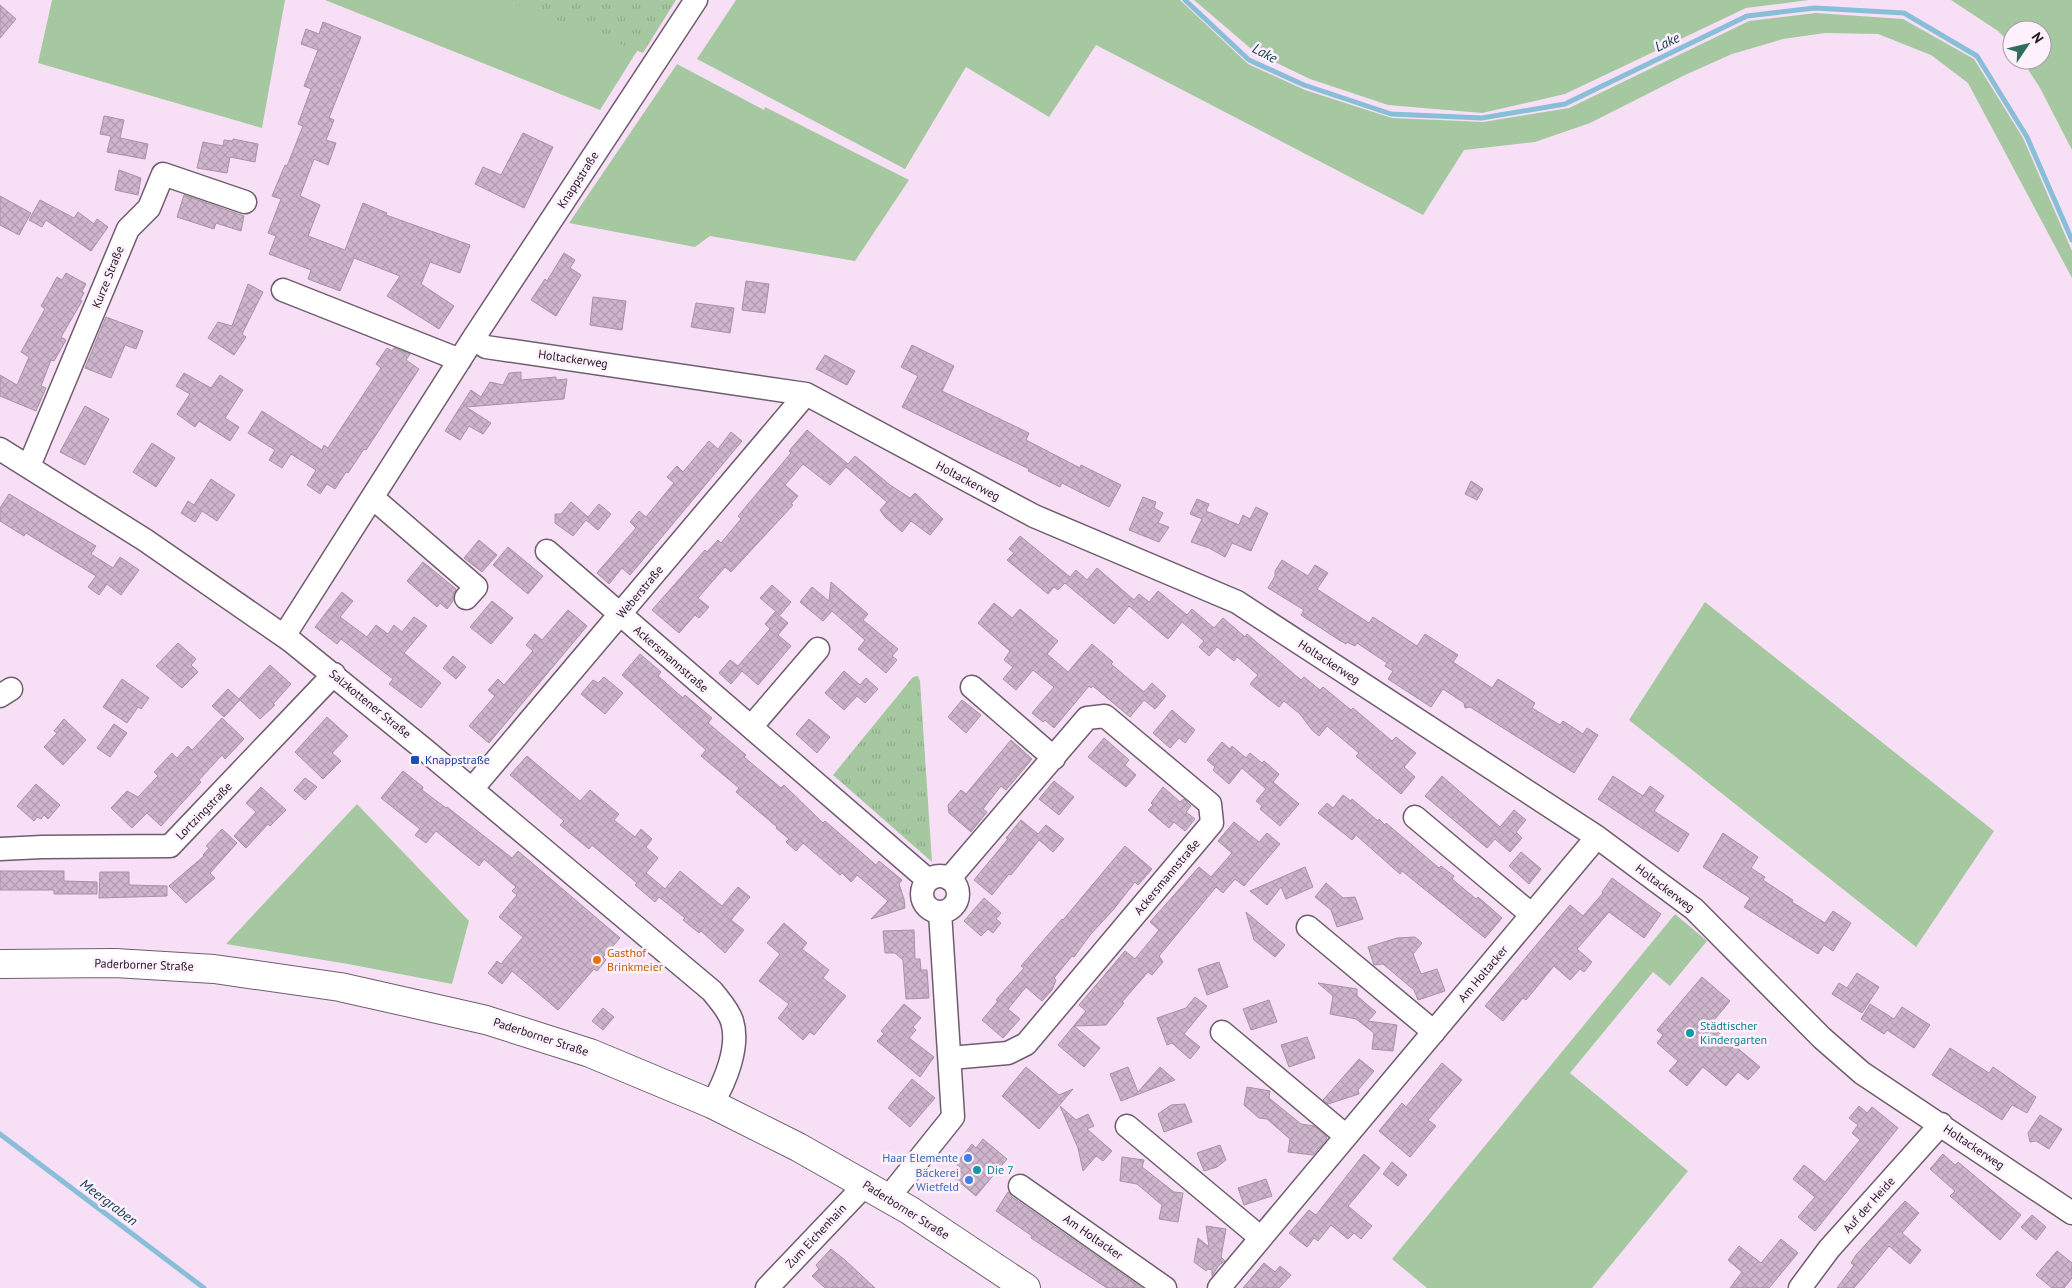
<svg xmlns="http://www.w3.org/2000/svg" width="2072" height="1288" font-family="'PT Sans',sans-serif">
  <style>
    .grass { fill: #a5c8a1 }
    .park { fill: url(#park-tufts) }
    .lines { fill: none; stroke-linecap: round; stroke-linejoin: round }
    .stream { stroke: #88bed7; stroke-width: 5 }
    .building { fill: url(#building-cross-hatch); stroke: #a892a6 }
    .minor-casing { stroke: #705c6f; stroke-width: 25 }
    .major-casing { stroke: #705c6f; stroke-width: 30 }
    .minor { stroke: #fff; stroke-width: 22 }
    .major { stroke: #fff; stroke-width: 28 }
    .transit-dot { fill: #1a4fb4; stroke: #fef0fd; stroke-width: 2 }
    .food-dot { fill: #e8710a; stroke: #fef0fd; stroke-width: 2 }
    .culture-dot { fill: #0f9aa8; stroke: #fef0fd; stroke-width: 2 }
    .shop-dot { fill: #3f7fe0; stroke: #fef0fd; stroke-width: 2 }
    .labels { text-anchor: middle; stroke-width: 5; stroke-linejoin: round; paint-order: stroke }
    .street-label { font-size: 12px; fill: #20181f; stroke: #fef0fd }
    .transit-label { font-size: 12px; fill: #164399; stroke: #fef0fd; text-anchor: start }
    .food-label { font-size: 12px; fill: #c56008; stroke: #fef0fd; text-anchor: start }
    .culture-label { font-size: 12px; fill: #0d838f; stroke: #fef0fd; text-anchor: start }
    .shop-label { font-size: 12px; fill: #366cbe; stroke: #fef0fd; text-anchor: end }
    .water-label { font-size: 14px; font-style: italic; fill: #0d3c4e; stroke: #fef0fd }
  </style>
  <defs>
    <pattern id="park-tufts" width="24" height="20" patternUnits="userSpaceOnUse" patternTransform="scale(1.25)"><rect width="24" height="20" fill="#a5c8a1"/><path d="M3 7l-1-3M5 7V3M7 7l1-3M15 17l-1-3M17 17v-4M19 17l1-3" fill="none" stroke="#8eab8a"/></pattern>
    <pattern id="building-cross-hatch" width="8" height="8" patternUnits="userSpaceOnUse" patternTransform="scale(1.25)"><rect width="8" height="8" fill="#cdb6cb"/><path d="M0 0l8 8M0 8l8-8" fill="none" stroke="#b09cae"/></pattern>
  </defs>
  <rect width="100%" height="100%" fill="#f7e0f5"/>
  <path class="grass" d="M52 0H285L262 128 38 63Z
    M325 0H669L600 110Z
    M736 0H1180L1248 64 1305 90 1392 118 1483 122 1569 108 1749 21 1816 13 1903 19 1974 59 2023 138 2072 251V278L1968 83 1931 55 1878 34 1825 33 1783 39 1732 54 1685 75 1590 123 1535 142 1464 150 1423 215 1096 45 1049 117 966 67 905 169 697 59Z
    M1194 0H1809L1746 8 1565 94 1482 113 1388 105 1310 79 1256 53Z
    M1951 0H2072V150L2040 88 2022 60H2042V30H2012V45L1998 31Z
    M677 64 764 110 765 107 909 180 855 261 710 236 695 247 569 223Z
    M1705 602 1994 831 1916 947 1629 720Z
    M357 804 469 921 452 984 348 964 226 944Z
    M1675 914 1707 941 1670 986 1653 972 1570 1073 1688 1171 1592 1288H1427L1392 1259Z"/>
  <path class="park" d="M505 0H676L643 53Z
    M918 676 920 681 932 862 833 775 913 677Z"/>
  <g class="lines">
    <path class="stream" d="M1185 0 1249 60 1304 85 1391 114 1482 118 1565 104 1747 16 1815 8 1904 13 1977 56 2027 137 2072 240
      M0 1134 204 1288"/>
  </g>
  <path class="building" d="M0 5 16 19 0 38Z
    M323 22 361 37 329 118 334 120 326 140 336 143 328 165 314 159 300 196 320 205 308 236 345 250 363 203 387 213 386 215 470 245 460 273 430 262 421 284 454 306 439 329 387 296 400 276 354 258 340 291 308 279 311 270 269 254 276 236 268 233 281 199 272 196 285 165 287 166 303 126 298 124 311 89 304 86 318 50 301 44 306 29 319 34Z
    M104 116 124 120 120 138 148 144 145 159 107 152 111 136 100 134Z
    M523 133 553 147 524 208 475 184 483 167 501 175Z
    M233 139 258 144 255 162 230 157 227 173 197 168 203 142 223 146 224 140 233 141Z
    M119 170 141 178 138 195 115 190Z
    M184 195 244 216 241 231 216 223 214 229 177 217Z
    M0 196 31 213 19 235 0 225Z
    M40 200 74 218 78 212 94 224 97 219 108 227 91 251 46 220 42 227 29 220Z
    M564 253 575 260 570 268 581 275 556 316 531 300 545 279 547 281Z
    M66 273 86 284 82 291 84 293 80 300 82 301 61 337 66 340 54 361 51 360 41 386 46 388 36 411 0 396V375L17 385 29 357 21 352 45 309 41 306 49 292 57 277 62 280Z
    M746 281 769 284 765 313 742 310Z
    M248 284 263 292 242 334 246 337 234 355 208 338 218 322 232 326Z
    M593 297 626 301 622 330 590 325Z
    M696 303 734 308 730 333 691 327Z
    M106 317 143 331 136 349 125 345 111 378 85 368Z
    M912 345 954 366 942 391 1029 433 1026 440 1080 468 1081 465 1121 485 1109 507 1062 483 1060 487 1028 471 1029 469 902 407 918 376 901 367Z
    M387 348 392 351 394 348 410 354 406 360 419 369 366 450 364 449 348 473 346 472 335 489 327 484 320 494 307 485 316 470 291 454 282 468 269 460 275 450 248 433 262 411 322 450 324 445 328 448 381 368 376 364Z
    M825 355 855 371 847 385 816 369Z
    M521 372V380L556 377V380L567 379 564 399 466 407 491 423 483 434 469 426 460 440 445 431 471 390 481 397 490 382 503 385 509 373Z
    M184 373 211 388 220 375 243 390 225 418 239 427 230 441 199 421 195 427 177 414 190 394 176 386Z
    M85 406 109 419 85 465 60 452Z
    M807 430 848 464 855 456 890 485 910 498 915 493 943 519 930 535 911 521 902 532 885 517 880 510 887 502 846 467 830 485 803 464 785 485 798 496 791 504 793 505 731 572 725 567 698 598 709 607 699 618 695 615 679 633 652 610 705 550 707 552 718 540 721 543 741 519 738 516 791 453 789 451Z
    M731 432 742 441 630 575 622 568 609 584 597 573 636 528 630 522 639 511 646 517 674 483 667 477 677 466 683 472 709 441 718 449Z
    M152 443 175 458 156 487 133 472Z
    M211 479 235 495 217 521 202 511 195 522 181 513 188 501 194 505Z
    M1471 481 1483 489 1477 500 1465 494Z
    M9 494 96 546 91 554 113 568 120 557 139 570 121 595 107 584 99 595 88 587 96 576 26 533 24 536 0 521V508Z
    M1143 497 1156 502 1154 508 1163 513 1158 523 1169 527 1159 542 1129 530Z
    M1197 499 1209 504 1206 511 1239 525 1243 515 1250 519 1256 507 1268 513 1251 551 1232 543 1225 557 1209 548 1191 542 1202 519 1190 514Z
    M571 502 588 517 599 504 611 514 598 530 586 520 573 536 555 523V514H561Z
    M1020 536 1070 577 1076 570 1087 580 1097 568 1134 600 1139 594 1149 602 1158 591 1187 615 1192 609 1214 628 1223 618 1245 637 1247 634 1301 680 1304 677 1320 690 1323 687 1351 710 1353 708 1392 741 1396 737 1407 746 1416 753 1404 767 1415 777 1401 794 1356 756 1359 753 1327 726 1319 736 1312 730 1300 714 1284 701 1279 707 1266 697 1250 684 1258 675 1237 657 1234 661 1217 647 1209 656 1199 647 1204 641 1182 622 1168 639 1129 606 1114 624 1065 583 1058 590 1054 587 1048 594 1007 560 1014 553 1009 549Z
    M479 540 497 555 482 572 464 558Z
    M508 547 543 576 528 594 493 565Z
    M1282 560 1308 576 1315 565 1328 573 1317 589 1369 623 1373 617 1417 646 1425 634 1458 655 1453 662 1492 688 1498 679 1535 703 1532 708 1560 725 1563 721 1583 734 1587 728 1598 735 1574 773 1470 707 1465 708 1464 703 1443 689 1431 707 1388 679 1393 671 1385 666 1387 663 1357 643 1355 646 1347 642 1346 644 1339 640 1301 615 1304 610 1268 588 1275 576V571Z
    M423 562 456 589 453 595V601L447 609 440 603 437 607 407 581Z
    M831 582 868 614 863 620 898 649 892 656 897 660 886 673 858 649 865 640 832 611 823 621 800 602 812 587 829 601Z
    M772 585 791 602 780 615 760 598Z
    M342 592 353 601 340 617 367 637 376 625 388 634 394 625 402 632 414 617 427 626 404 653 441 683 421 708 389 684 393 679 341 639 337 644 315 627Z
    M492 601 513 618 491 644 470 627Z
    M994 603 1012 618 1020 609 1058 641 1047 654 1068 672 1092 644 1113 662 1111 664 1144 692 1152 683 1166 696 1155 709 1144 700 1130 717 1093 686 1091 688 1089 686 1054 728 1045 720 1043 722 1032 713 1054 687 1033 670 1016 690 1003 679 1013 667 1004 660 1010 651 978 623Z
    M568 610 587 626 489 743 469 726 495 696 488 690 498 679 504 685 533 651 526 645 535 634 542 640Z
    M775 612 788 623 778 635 791 646 758 685 742 671 731 684 719 673 730 660 738 666 770 629 765 624Z
    M178 643 196 659 191 665 198 672 182 688 156 666Z
    M640 654 661 672 658 676 683 698 685 695 712 718 708 723 746 755 744 757 781 788 784 785 823 823 825 821 876 865 879 861 902 880 899 884 904 899 905 908 871 919 888 901 857 875 851 882 842 873 840 875 803 843 796 851 786 842 789 839 776 828 777 827 736 792 739 788 701 756 706 750 622 675Z
    M453 656 466 667 456 679 443 668Z
    M270 665 291 684 273 704 275 705 260 719 239 699Z
    M844 671 860 685 866 678 878 689 865 703 857 696 844 710 825 693Z
    M604 677 623 693 605 714 581 694 593 680 598 683Z
    M122 679 149 698 141 709 138 707 127 723 103 707Z
    M228 689 240 700 224 717 212 706Z
    M962 700 981 715 966 733 948 717Z
    M1172 710 1195 730 1185 743 1179 738 1170 748 1153 733Z
    M327 717 348 736 332 753 341 761 323 779 295 752Z
    M222 718 244 739 225 759 222 755 199 780 201 782 161 826 147 813 132 828 111 808 127 791 138 797 158 776 154 772 172 753 177 758 188 746 192 750Z
    M64 719 86 740 63 765 44 747 57 733 54 731Z
    M809 719 830 737 817 753 796 734Z
    M114 724 127 733 110 757 97 748Z
    M1104 738 1129 760 1125 765 1136 775 1126 787 1088 757Z
    M1011 740 1032 759 1006 790 1001 786 983 809 987 812 971 832 949 813 948 805 961 790 966 794Z
    M1222 742 1230 749 1232 746 1246 758 1250 753 1262 763 1264 761 1279 774 1273 782 1299 804 1280 826 1260 809 1262 806 1256 801 1266 789 1242 768 1229 784 1213 770 1215 767 1207 760Z
    M527 756 580 801 590 790 619 814 614 820 635 837 641 829 652 839 646 847 658 858 646 873 665 889 680 871 722 906 738 887 750 897 731 920 744 930 725 953 701 931 699 933 683 920 685 918 659 897 655 902 635 885 637 883 592 845 589 849 560 825 564 821 510 775Z
    M403 771 423 787 422 790 446 808 447 807 512 858 518 851 620 938 603 957 606 960 597 971 594 969 558 1010 512 971 502 984 488 973 497 961 501 964 523 937 499 917 517 895 512 891 516 887 484 859 479 866 436 831 426 843 415 835 420 829 381 798Z
    M1442 776 1500 827 1514 810 1526 820 1516 832 1522 838 1510 852 1495 839 1487 848 1425 796Z
    M1613 776 1643 796 1650 786 1664 796 1654 811 1689 834 1678 852 1598 799Z
    M305 778 317 787 305 800 294 790Z
    M1054 781 1074 797 1059 815 1039 799Z
    M36 784 60 805 48 819 44 815 41 819 37 817 34 821 17 806Z
    M261 787 286 810 270 826 268 824 246 848 234 836 256 812 246 803Z
    M1163 787 1180 802 1184 799 1191 806 1186 812 1195 819 1185 831 1174 822 1169 828 1148 810 1153 805 1151 803Z
    M1343 795 1351 801 1352 799 1378 821 1379 819 1385 825 1386 823 1439 868 1441 866 1454 876 1452 879 1476 899 1478 897 1502 918 1485 938 1402 871 1400 874 1356 835 1352 840 1318 813 1327 803 1333 808Z
    M1021 820 1038 834 1046 825 1064 839 1053 852 1039 840 1011 875 1009 874 992 895 974 880 1008 839 1006 838Z
    M1234 822 1259 842 1267 833 1280 844 1244 886 1235 879 1223 893 1216 887 1159 956 1163 962 1152 975 1148 972 1122 1002 1124 1003 1106 1025 1074 1026 1100 1048 1084 1067 1058 1045 1086 1011 1079 1005 1125 951 1135 959 1159 930 1150 922 1199 867 1211 877 1232 853 1218 841Z
    M222 829 237 843 210 873 215 878 186 903 169 886 204 856 203 855 209 848 206 846Z
    M1723 833 1758 857 1751 868 1765 877 1763 880 1793 900 1792 902 1825 923 1833 911 1851 923 1833 951 1824 945 1818 954 1744 907 1750 898 1703 867Z
    M1125 846 1152 869 1138 885 1135 882 1113 910 1090 935 1074 957 1072 956 1054 978 1056 980 1052 990 1042 1001 1026 987 1008 1009 1020 1019 1003 1038 982 1020 998 1001 996 1000 1024 968 1021 966 1062 919 1063 920Z
    M1521 852 1541 869 1529 884 1509 866Z
    M1305 867 1313 887 1286 899 1281 887 1267 905 1250 891Z
    M0 871H64V881L97 882V894H54V890H0Z
    M100 872H129V885L167 886V896L99 898Z
    M1612 878 1661 914 1644 938 1609 912 1577 949 1592 962 1584 972 1580 969 1570 980 1554 966 1526 1000 1523 998 1503 1021 1485 1006 1570 905 1583 916 1603 893 1602 892Z
    M1326 883 1343 898 1355 897 1363 919 1337 927 1331 910 1315 897Z
    M984 898 1001 913 996 919 1001 923 993 933 988 929 981 936 964 921Z
    M1246 912 1285 945 1275 957 1254 940Z
    M784 923 807 943 802 949 829 970 823 978 846 996 814 1035 810 1032 803 1040 778 1018 789 1004 759 981 780 954 767 943Z
    M914 930 915 959H920L921 970H927L929 998 906 999 903 960 895 953H885L883 931Z
    M1415 937 1422 943 1413 954 1421 974 1437 969 1445 991 1418 1000 1414 990 1383 964 1374 965 1368 947 1397 938Z
    M1219 962 1228 987 1207 995 1198 969Z
    M1857 973 1879 987 1862 1013 1832 994 1839 983 1847 988Z
    M1702 977 1730 1001 1710 1025 1760 1067 1748 1080 1738 1072 1726 1086 1703 1067 1687 1086 1669 1071 1678 1061 1657 1043 1663 1035 1657 1030Z
    M1318 983 1357 989V996L1376 1012 1368 1021 1397 1025 1393 1051 1372 1049 1374 1033 1356 1019 1330 1014 1333 996Z
    M1195 997 1207 1006 1184 1034 1200 1047 1190 1059 1172 1043 1167 1045 1157 1018 1186 1008Z
    M1269 1000 1277 1022 1251 1030 1243 1009Z
    M904 1004 921 1018 913 1027 916 1030 909 1038 934 1057 920 1077 877 1041 884 1034 881 1031Z
    M1870 1004 1894 1019 1902 1007 1930 1025 1914 1048 1887 1030 1884 1034 1861 1019Z
    M603 1008 614 1017 603 1030 592 1021Z
    M1307 1037 1315 1058 1289 1067 1281 1045Z
    M1950 1048 1989 1073 1993 1067 2036 1097 2027 1113 2012 1105 2002 1120 1932 1075Z
    M1359 1059 1374 1071 1358 1090 1359 1094 1328 1104 1323 1100Z
    M1442 1063 1462 1080 1428 1120 1436 1126 1410 1157 1379 1131 1402 1103 1406 1107Z
    M1026 1067 1059 1095 1073 1089 1039 1129 1002 1096Z
    M1128 1067 1138 1092 1160 1067 1175 1080 1121 1101 1110 1074Z
    M912 1079 935 1098 910 1127 888 1108Z
    M1247 1087 1270 1091 1269 1098 1301 1124 1314 1126 1327 1137 1326 1140 1313 1155 1288 1152 1290 1139 1267 1119 1259 1118 1244 1105Z
    M1185 1104 1192 1122 1164 1132 1158 1114 1171 1105Z
    M1060 1106 1076 1120 1088 1114 1094 1126 1087 1129 1112 1151 1103 1161 1096 1156 1083 1171 1078 1148Z
    M1859 1106 1867 1113 1872 1107 1898 1128 1815 1231 1798 1217 1815 1197 1793 1179 1804 1165 1825 1182 1860 1140 1852 1133 1858 1125 1849 1118Z
    M2040 1115 2062 1129 2049 1149 2036 1141 2030 1142 2028 1133Z
    M983 1139 1007 1159 976 1196 952 1176 960 1167 956 1164 972 1144 976 1148Z
    M1220 1145 1226 1160 1217 1167 1204 1171 1197 1153Z
    M1364 1154 1380 1168 1348 1206 1372 1226 1361 1239 1354 1233 1348 1239 1331 1225 1318 1241 1314 1238 1307 1247 1289 1233 1309 1210 1316 1215Z
    M1943 1154 1955 1165 1958 1162 2021 1215 2000 1240 1950 1196 1955 1191 1930 1169Z
    M1122 1157 1144 1160 1142 1167 1174 1192 1183 1193 1178 1222 1159 1219 1162 1205 1137 1184 1120 1181Z
    M1392 1162 1407 1175 1398 1186 1383 1174Z
    M1266 1179 1272 1196 1244 1205 1238 1188Z
    M1008 1192 1012 1197 1142 1288H1107L1031 1238 1032 1236 996 1211Z
    M1905 1201 1919 1213 1902 1233 1921 1250 1910 1264 1889 1246 1854 1288H1837L1854 1265 1851 1263 1856 1255Z
    M2032 1215 2046 1227 2036 1240 2021 1227Z
    M1206 1226 1226 1229 1221 1257 1225 1261 1219 1265 1212 1276V1270L1207 1269 1206 1271 1194 1262 1198 1238 1209 1247Z
    M1781 1239 1798 1253 1769 1288H1730L1742 1272 1728 1260 1739 1246 1761 1263Z
    M831 1249 845 1260 875 1288H825L812 1276 819 1269 816 1265Z
    M2057 1251 2072 1263V1278L2064 1288H2052L2036 1275Z
    M1264 1263 1275 1272 1280 1266 1291 1275 1279 1288H1243Z"/>
  <g class="lines">
    <g class="minor-casing">
      <path id="minor" d="M283 290 460 360
        M473 339 486 347 806 394 1034 516 1237 602 1597 837 1694 909 1822 1038 1862 1073 2072 1213
        M0 449 145 540 291 641 425 750 712 991C719 1000 728 1009 732 1021 740 1047 725 1082 712 1104
        M29 466 128 229 149 208 163 174 245 202
        M373 498 476 587 466 598
        M547 551 928 880
        M284 636 473 339 696 0
        M972 687 1054 758
        M0 696 11 689
        M751 727 818 649
        M472 789 806 394
        M1415 817 1532 915
        M0 849 42 847 170 846 334 674
        M922 894a18 18 0 1 1 36 0a18 18 0 1 1-36 0Z
        M949 879 1087 718 1105 716 1210 804 1212 823 1026 1044 1008 1053 950 1058
        M1308 927 1434 1032
        M1222 1032 1346 1136
        M1127 1126 1261 1238
        M1020 1186 1165 1288
        M888 1198 953 1117 940 912
        M767 1288 865 1185
        M1219 1288 1597 837
        M1800 1288 1829 1249 1941 1124"/>
    </g>
    <g class="major-casing">
      <path id="major" d="M0 964 115 963 214 969 340 987 486 1020 590 1053 712 1104 798 1147 909 1210 1026 1288"/>
    </g>
    <use href="#minor" class="minor"/>
    <use href="#major" class="major"/>
  </g>
  <rect class="transit-dot" x="410" y="755" width="10" height="10" rx="2.5"/>
  <circle class="food-dot" cx="597" cy="960" r="5"/>
  <g class="culture-dot">
    <circle cx="1690" cy="1033" r="5"/>
    <circle cx="977" cy="1170" r="5"/>
  </g>
  <g class="shop-dot">
    <circle cx="968" cy="1158" r="5"/>
    <circle cx="969" cy="1180" r="5"/>
  </g>
  <g class="labels">
    <g class="street-label">
      <text transform="translate(578 180) rotate(-57)" y="4">Knappstraße</text>
      <text transform="translate(108 277) rotate(-68)" y="4">Kurze Straße</text>
      <text transform="translate(573 359) rotate(8)" y="4">Holtackerweg</text>
      <text transform="translate(968 481) rotate(28)" y="4">Holtackerweg</text>
      <text transform="translate(640 592) rotate(-50)" y="4">Weberstraße</text>
      <text transform="translate(671 659) rotate(41)" y="4">Ackersmannstraße</text>
      <text transform="translate(1329 662) rotate(33)" y="4">Holtackerweg</text>
      <text transform="translate(370 704) rotate(39)" y="4">Salzkottener Straße</text>
      <text transform="translate(204 811) rotate(-46)" y="4">Lortzingstraße</text>
      <text transform="translate(1167 877) rotate(-50)" y="4">Ackersmannstraße</text>
      <text transform="translate(1665 888) rotate(37)" y="4">Holtackerweg</text>
      <text transform="translate(144 965) rotate(2)" y="4">Paderborner Straße</text>
      <text transform="translate(1483 974) rotate(-50)" y="4">Am Holtacker</text>
      <text transform="translate(541 1037) rotate(18)" y="4">Paderborner Straße</text>
      <text transform="translate(1974 1147) rotate(34)" y="4">Holtackerweg</text>
      <text transform="translate(1869 1205) rotate(-48)" y="4">Auf der Heide</text>
      <text transform="translate(906 1210) rotate(32)" y="4">Paderborner Straße</text>
      <text transform="translate(816 1236) rotate(-47)" y="4">Zum Eichenhain</text>
      <text transform="translate(1093 1237) rotate(35)" y="4">Am Holtacker</text>
    </g>
    <g class="transit-label">
      <text x="425" y="764">Knappstraße</text>
    </g>
    <g class="food-label">
      <text x="607" y="957">Gasthof<tspan x="607" dy="14">Brinkmeier</tspan></text>
    </g>
    <g class="culture-label">
      <text x="1700" y="1030">Städtischer<tspan x="1700" dy="14">Kindergarten</tspan></text>
      <text x="987" y="1174">Die 7</text>
    </g>
    <g class="shop-label">
      <text x="958" y="1162">Haar Elemente</text>
      <text x="959" y="1177">Bäckerei<tspan x="959" dy="14">Wietfeld</tspan></text>
    </g>
    <g class="water-label">
      <text transform="translate(1667 42) rotate(-26)" y="5">Lake</text>
      <text transform="translate(1265 53) rotate(28)" y="5">Lake</text>
      <text transform="translate(109 1202) rotate(37)" y="5">Meergraben</text>
    </g>
  </g>
  <g transform="translate(2027 45) rotate(55)"><circle r="24" fill="#fef0fd" stroke="#a59aa4"/>
  <path d="M0-4L9 19L0 12L-9 19Z" fill="#2e6e5d"/>
  <text y="-8" font-size="14" font-weight="bold" text-anchor="middle" fill="#20181f">N</text>
  </g>
</svg>
